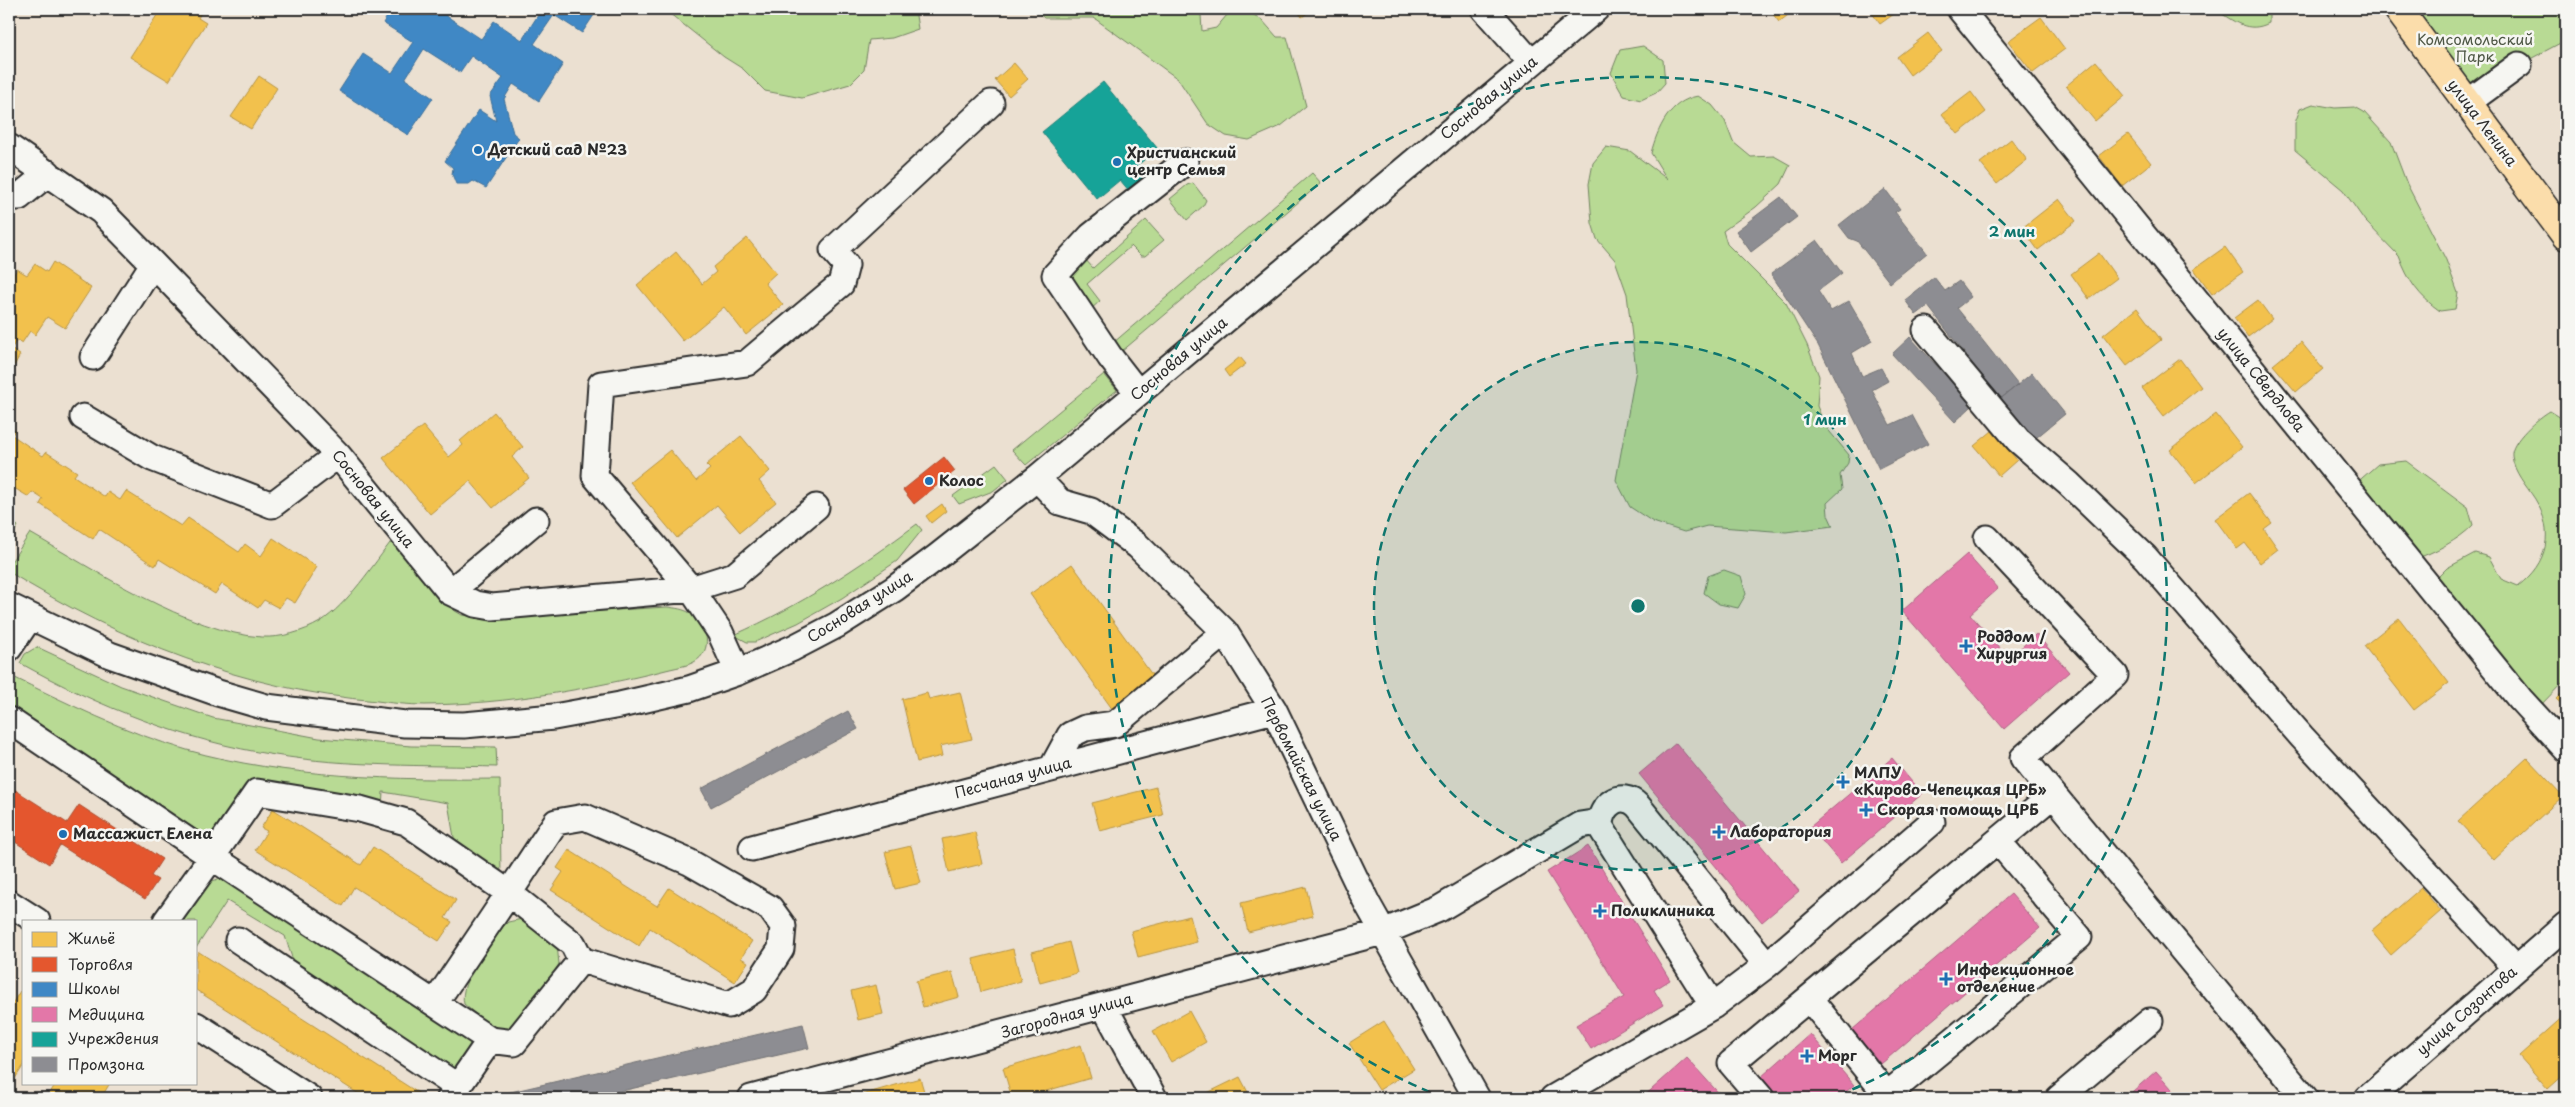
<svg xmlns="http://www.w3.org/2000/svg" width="2575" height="1107" font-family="'Playpen Sans',sans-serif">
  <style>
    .green { fill: #b8da94; stroke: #728260 }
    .homes { fill: #f2c14e; stroke: #b69444 }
    .shops { fill: #e4572e; stroke: #ac4a2d }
    .schools { fill: #3f88c5; stroke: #396c97 }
    .health { fill: #e377a8; stroke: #ac6082 }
    .public { fill: #17a398; stroke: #1d7f77 }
    .industry { fill: #8d8d92; stroke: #707073 }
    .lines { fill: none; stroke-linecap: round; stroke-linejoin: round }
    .minor-casing { stroke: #2b2b2b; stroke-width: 29 }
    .major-casing { stroke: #2b2b2b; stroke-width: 31 }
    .minor { stroke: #f6f6f2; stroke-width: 25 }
    .major { stroke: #fbddab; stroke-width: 28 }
    .ring { fill: none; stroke: #0f766e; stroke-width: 2.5; stroke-dasharray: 9 6 }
    .poi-dot { fill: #1f6fb2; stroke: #f6f6f2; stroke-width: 2 }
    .labels { text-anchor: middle; stroke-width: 5; stroke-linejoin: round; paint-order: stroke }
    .park-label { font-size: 15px; fill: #4e5745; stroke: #f6f6f2 }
    .street-label { font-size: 15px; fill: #2b2b2b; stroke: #f6f6f2 }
    .poi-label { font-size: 15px; font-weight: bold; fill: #2b2b2b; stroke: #f6f6f2; text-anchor: start }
    .centre { fill: #0f766e; stroke: #f6f6f2; stroke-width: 2.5 }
    .ring-label { font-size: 15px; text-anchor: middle; font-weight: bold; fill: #0f766e; stroke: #f6f6f2; stroke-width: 5; stroke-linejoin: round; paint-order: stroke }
  </style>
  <rect width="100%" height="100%" fill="#ebe0d1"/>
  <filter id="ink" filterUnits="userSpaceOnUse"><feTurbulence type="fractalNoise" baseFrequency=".02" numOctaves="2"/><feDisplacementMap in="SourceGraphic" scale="10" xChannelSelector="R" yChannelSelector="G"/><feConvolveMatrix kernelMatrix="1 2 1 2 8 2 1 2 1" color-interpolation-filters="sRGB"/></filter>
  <g filter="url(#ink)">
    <path class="green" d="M664 9H915L918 29 892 38 869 40 864 70 850 84 802 98 765 91 743 69 724 57Z
      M1034 9H1204L1201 15 1202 31 1216 28 1227 15 1244 9 1262 20 1277 37H1287L1306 106 1281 126 1249 140 1226 136 1208 124 1178 79 1094 18H1044Z
      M2215 9H2269V23C2248 34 2233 21 2215 9Z
      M2398 9H2566V40L2519 65 2467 103Z
      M1643 46 1663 60 1665 83 1656 93 1641 100 1624 96 1611 73 1620 50Z
      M1698 96 1712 105 1725 121 1733 142 1751 157 1774 156 1790 165 1781 184 1756 207 1723 231 1727 244 1786 303 1807 345 1819 376 1817 406 1825 426 1849 455 1848 463 1840 475 1842 489 1827 503 1828 515 1833 526 1786 532 1707 526 1684 532 1653 522 1630 507 1616 480 1636 370 1627 294 1615 260 1597 239 1592 223 1589 184 1593 163 1606 147 1630 151 1667 179 1651 153C1658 128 1669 101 1698 96Z
      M2313 104 2335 108 2355 107 2364 112 2391 142 2407 184 2446 260 2458 293 2455 309 2440 311C2419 296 2408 281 2399 256L2365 221 2343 190 2295 150V123L2300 109Z
      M1312 173 1321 183 1121 352 1113 343Z
      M1193 183 1206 200 1203 206 1187 220 1170 199 1187 185Z
      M1146 220 1164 240 1145 256H1141L1131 246 1087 284 1100 301 1090 310 1070 278 1084 258 1093 268Z
      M1104 374 1117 390 1026 465 1012 450Z
      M2550 411 2566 421V554L2564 560 2566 563V679L2538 708 2523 715 2509 708 2432 583 2447 568 2475 553 2489 557 2501 579 2518 586C2548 563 2555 532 2535 499 2526 485 2514 473 2512 456 2510 442 2539 417 2550 411Z
      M2406 461 2468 507 2473 525C2460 539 2432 554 2414 559L2354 485 2378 464Z
      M996 464 1008 479 993 491 959 504 953 496Z
      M9 519 18 526 9 541Z
      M917 524 922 530 897 561 842 598 798 623 755 642H747L734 635C800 606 859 567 917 524Z
      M30 533C93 569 190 633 262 637 281 638 303 632 320 622 348 604 373 565 393 539L452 609 462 615 486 618 667 607C675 608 684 609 690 613 708 625 714 651 694 662 687 666 678 667 670 669 590 689 508 704 425 705 409 705 392 703 377 701 245 690 120 641 9 572V565Z
      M1724 570 1741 576 1746 594 1738 608 1719 604 1704 593 1708 576Z
      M37 647 121 686 213 718 319 738 411 746 496 747 497 767C424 765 348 767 275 755 185 741 99 707 20 663L25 654Z
      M9 675C67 703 124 732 187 750 287 778 396 780 500 779L501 881 456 849 448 803 383 792 382 808 257 785 212 840 9 707Z
      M218 879H226L463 1033 474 1045 464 1067 453 1071 295 967 285 936 227 901 196 948V921H177L207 883Z
      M522 919 531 922 557 945 559 964 518 1027 513 1031 493 1029 464 1004C458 980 489 947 502 928L508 922Z"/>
    <path class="homes" d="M161 9H203L198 18 206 23 169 81 130 57Z
      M1296 9H1313L1302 17Z
      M1769 9H1796L1779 22Z
      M1869 9H1901L1880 24Z
      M2041 17 2065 49 2033 73 2008 41Z
      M1928 33 1942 51 1910 75 1897 57Z
      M2096 61 2125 96 2095 121 2066 86Z
      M1014 63 1028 79 1009 96 995 80Z
      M259 76 277 88 251 129 231 117Z
      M1971 92 1986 112 1958 134 1942 114Z
      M2128 134 2151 163 2122 186 2099 156Z
      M2011 139 2027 160 1997 184 1980 163Z
      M2059 199 2076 221 2038 250 2022 228Z
      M747 238 776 273 765 283 783 305 746 335 724 307 683 341 637 285 676 252 702 284 716 272 713 267Z
      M2225 247 2243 272 2212 294 2194 269Z
      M2099 253 2117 278 2089 299 2071 274Z
      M53 262 91 288 65 328 47 317 35 335 30 331 22 343 17 340 11 349 20 355 14 366 9 362V283L17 269 27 275 35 264 47 272Z
      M2258 300 2272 319 2248 337 2234 318Z
      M2137 308 2161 340 2127 366 2103 335Z
      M2301 342 2323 369 2296 392 2273 365Z
      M1240 357 1246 364 1229 377 1224 370Z
      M2180 359 2201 387 2164 416 2142 388Z
      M494 412 523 447 512 457 529 478 493 508 470 481 430 514 383 458 423 426 449 457 463 445 460 441Z
      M2216 414 2242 447 2196 483 2170 450Z
      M9 426 15 430 12 435 43 456 46 452 77 472 74 476 105 497 108 492 120 500 126 491 181 526 188 518 239 552 245 544 261 556 273 538 317 567 295 603 286 598 279 608 264 600 258 608 222 584 215 594 159 559 155 566 99 529 93 539 40 504 43 499 32 492 29 497 9 485Z
      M1992 431 2017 460 1999 476 1974 446Z
      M741 436 770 471 759 481 776 502 740 532 717 505 677 538 630 482 670 450 696 481 710 469 706 465Z
      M2249 493 2272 523 2264 529 2278 549 2260 563 2245 543 2237 549 2215 519Z
      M942 504 946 511 931 523 926 516Z
      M1072 564 1155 679 1113 710 1030 594Z
      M2399 618 2449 683 2414 710 2364 646Z
      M2566 689V708L2556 699Z
      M960 692 972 739 940 746 942 756 917 762 902 699 927 693 929 699Z
      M2527 758 2563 796 2494 860 2458 821Z
      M1156 787 1163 815 1100 831 1092 803Z
      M273 809 361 865 373 847 456 900 445 918 452 922 439 941 354 887 343 906 255 850 267 831 261 828Z
      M975 832 982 864 949 872 942 839Z
      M911 846 921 883 895 889 885 852Z
      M569 850 657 906 669 888 752 941 741 958 748 962 735 982 650 928 639 946 551 890 563 872 557 868Z
      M1306 887 1313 916 1248 932 1241 903Z
      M2421 888 2441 911 2391 955 2371 931Z
      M1190 916 1197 942 1138 957 1131 931Z
      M1069 942 1077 973 1040 983 1032 952Z
      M1013 949 1021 981 981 992 973 959Z
      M199 952 423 1096 422 1098H365L196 990V957Z
      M952 972 959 997 923 1007 916 981Z
      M876 985 883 1014 858 1020 851 991Z
      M20 991 24 993V1065L14 1080 9 1077V1009Z
      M1189 1011 1206 1042 1171 1062 1153 1031Z
      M2566 1014V1073L2548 1089 2519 1056Z
      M1384 1021 1414 1069 1379 1090 1349 1043Z
      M1081 1045 1091 1078 1022 1098H1012L1003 1068Z
      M1240 1077 1251 1098H1197Z
      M920 1078 926 1098H832L853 1092 854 1097Z
      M56 1083H110L101 1098H47Z
      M2458 1093 2468 1098H2455Z"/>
    <path class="shops" d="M944 457 955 471 914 504 903 490Z
      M9 786 67 823 79 805 162 859 151 876 158 880 145 899 60 845 49 864 9 838Z"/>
    <path class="schools" d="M392 9H436L481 39 494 21 522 40 542 9H598L582 33 554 15 534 44 563 64 539 101 513 84 504 99 513 133 519 138 486 188 473 181 469 184H456L452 174 453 168 445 161 479 110 496 121 490 96 503 78 471 56 460 72 424 49 405 79 433 98 408 135 339 91 363 54 392 73 413 42 383 23Z"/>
    <path class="health" d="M1967 554 1998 589 1970 614 2009 659 2036 634 2069 672 2004 729 1902 611Z
      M1676 743 1799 891 1762 922 1639 774Z
      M1892 758 1922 794 1841 863 1810 827Z
      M1588 846 1670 980 1654 990 1663 1005 1591 1049 1576 1025 1624 997 1547 872Z
      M2011 894 2040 928 1881 1064 1852 1030Z
      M1810 1034 1854 1085 1839 1098H1779L1761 1077Z
      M1687 1058 1723 1098H1642Z
      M2156 1071 2180 1098H2125Z"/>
    <path class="public" d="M1103 82 1158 149 1135 167 1145 179 1130 192 1120 180 1097 199 1042 132Z"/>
    <path class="industry" d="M1885 189 1900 209 1895 212 1927 253 1890 283 1857 241 1849 238 1839 225Z
      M1781 197 1797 217 1751 252 1736 231Z
      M1817 240 1842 273 1818 291 1831 311 1849 301 1872 341 1852 353 1862 376 1881 368 1888 381 1872 390 1890 425 1912 415 1928 444 1879 469 1818 345 1771 274Z
      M1934 277 1945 291 1959 281 1971 297 1957 308 2018 385 2000 399 1928 306 1916 315 1905 300Z
      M1910 337 1973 405 1955 422 1892 354Z
      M2032 373 2065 414 2031 442 1998 401Z
      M848 711 858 729 711 807 701 789Z
      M803 1024 809 1048 591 1098H485Z"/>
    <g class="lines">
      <g class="minor-casing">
        <path id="minor" d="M1484 9 1531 62
          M1960 9 2520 699 2566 749
          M2467 103 2519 65
          M9 147 101 211 153 264 338 455 450 592 475 604 492 607 691 589 720 632 738 672
          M9 197H19L48 173
          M1926 330 2018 440 2069 484 2145 557 2302 737 2516 968
          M93 357 153 264
          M1138 393 1110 357 1055 275 1091 236 1185 162
          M83 417 152 458 272 505 338 455
          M1037 478 1060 502 1091 511 1138 546 1225 632 1274 710 1367 903 1477 1098
          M816 507 735 575 691 589 595 476 601 384 747 363 841 284 846 265 833 250 991 103
          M1987 538 2115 675 2023 758 2305 1098
          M450 592 536 520
          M9 606 110 655 218 693 266 707 405 724 464 725 554 717 620 705 689 689 738 672 793 648 837 625 894 589 937 557 1037 478 1596 9
          M9 648 30 617
          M9 720 212 857 166 921
          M1052 768 1070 735 1085 728 1115 724 1225 632
          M1600 826 1713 1006
          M752 848 1274 710
          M9 903 37 921
          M238 940 458 1087
          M1809 998 2053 795
          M435 1003 509 893 406 822 360 809 257 792 212 857 490 1040 514 1043 581 960 573 944 509 893 556 822 585 817 689 862 770 908 783 926 781 949 754 990 729 1005 581 960
          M1104 1006 1154 1098
          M196 1025 309 1098
          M450 1098 490 1040
          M751 1098 1383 932 1439 909 1580 825 1593 823 1600 826C1600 805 1621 789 1638 806L1767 965
          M1553 1098 1713 1006 1767 965 1932 822
          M1761 1098 1731 1063 1809 998 1887 1095
          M1883 1098 2079 937 1998 841
          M2059 1098 2150 1021
          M2368 1098 2566 925"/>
      </g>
      <g class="major-casing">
        <path id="major" d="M2398 9 2566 236"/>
      </g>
      <use href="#minor" class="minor"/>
      <use href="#major" class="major"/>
    </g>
  </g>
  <circle cx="1638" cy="606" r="264" fill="#0f766e" fill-opacity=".12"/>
  <g class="ring">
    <circle cx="1638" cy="606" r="264"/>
    <path d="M1444 1098A529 529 0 1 1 1832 1098"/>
  </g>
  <g class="poi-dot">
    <circle cx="478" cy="150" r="5"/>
    <circle cx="1117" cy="162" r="5"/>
    <circle cx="929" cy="481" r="5"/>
    <path d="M1963.5 638.5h5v5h5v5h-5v5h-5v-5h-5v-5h5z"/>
    <path d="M1840.5 774.5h5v5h5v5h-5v5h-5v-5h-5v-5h5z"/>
    <path d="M1863.5 802.5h5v5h5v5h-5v5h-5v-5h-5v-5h5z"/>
    <path d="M1716.5 824.5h5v5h5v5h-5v5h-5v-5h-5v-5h5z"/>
    <circle cx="63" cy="834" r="5"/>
    <path d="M1597.5 903.5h5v5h5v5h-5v5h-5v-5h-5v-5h5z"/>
    <path d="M1943.5 971.5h5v5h5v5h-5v5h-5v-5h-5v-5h5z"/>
    <path d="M1804.5 1048.5h5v5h5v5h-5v5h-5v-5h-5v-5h5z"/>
  </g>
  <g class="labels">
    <g class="park-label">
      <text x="2475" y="45">Комсомольский<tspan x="2475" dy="17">Парк</tspan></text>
    </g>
    <g class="street-label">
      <text transform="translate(1489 98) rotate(-40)" y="5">Сосновая улица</text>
      <text transform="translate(2482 123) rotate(53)" y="5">улица Ленина</text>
      <text transform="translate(1179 359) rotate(-40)" y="5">Сосновая улица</text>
      <text transform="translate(2261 380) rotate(51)" y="5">улица Свердлова</text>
      <text transform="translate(373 499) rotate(51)" y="5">Сосновая улица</text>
      <text transform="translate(860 607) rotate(-32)" y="5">Сосновая улица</text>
      <text transform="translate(1301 769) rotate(63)" y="5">Первомайская улица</text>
      <text transform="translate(1013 778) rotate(-15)" y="5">Песчаная улица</text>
      <text transform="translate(2467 1011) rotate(-41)" y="5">улица Созонтова</text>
      <text transform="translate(1067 1016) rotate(-15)" y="5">Загородная улица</text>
    </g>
    <g class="poi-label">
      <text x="488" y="155">Детский сад №23</text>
      <text x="1127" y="158">Христианский<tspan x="1127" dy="17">центр Семья</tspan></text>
      <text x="939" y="486">Колос</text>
      <text x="1977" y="642">Роддом /<tspan x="1977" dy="17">Хирургия</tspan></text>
      <text x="1854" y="778">МЛПУ<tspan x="1854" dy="17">«Кирово-Чепецкая ЦРБ»</tspan></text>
      <text x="1877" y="815">Скорая помощь ЦРБ</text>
      <text x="1730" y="837">Лаборатория</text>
      <text x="73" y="839">Массажист Елена</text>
      <text x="1611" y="916">Поликлиника</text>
      <text x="1957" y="975">Инфекционное<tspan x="1957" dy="17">отделение</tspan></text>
      <text x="1818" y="1061">Морг</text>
    </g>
  </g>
  <circle cx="1638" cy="606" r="8" class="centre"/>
  <g class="ring-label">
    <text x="2012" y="237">2 мин</text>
    <text x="1825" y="425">1 мин</text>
  </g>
  <rect width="2575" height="1107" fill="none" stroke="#f6f6f2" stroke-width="30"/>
  <rect x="15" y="15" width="2545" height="1077" fill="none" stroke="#2b2b2b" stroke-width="2" filter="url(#ink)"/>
  <rect x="22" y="920" width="175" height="165" fill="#f6f6f2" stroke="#a5a5a2"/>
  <rect x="32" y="932" width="25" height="15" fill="#f2c14e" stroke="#a5a5a2"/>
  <text x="68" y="944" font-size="15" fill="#2b2b2b">Жильё</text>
  <rect x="32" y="957" width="25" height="15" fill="#e4572e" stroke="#a5a5a2"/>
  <text x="68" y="970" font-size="15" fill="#2b2b2b">Торговля</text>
  <rect x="32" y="982" width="25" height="15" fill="#3f88c5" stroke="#a5a5a2"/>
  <text x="68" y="994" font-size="15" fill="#2b2b2b">Школы</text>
  <rect x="32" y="1007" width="25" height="15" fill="#e377a8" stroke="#a5a5a2"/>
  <text x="68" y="1020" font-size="15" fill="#2b2b2b">Медицина</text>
  <rect x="32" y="1032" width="25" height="15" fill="#17a398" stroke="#a5a5a2"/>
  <text x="68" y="1044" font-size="15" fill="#2b2b2b">Учреждения</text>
  <rect x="32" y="1057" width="25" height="15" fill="#8d8d92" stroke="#a5a5a2"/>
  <text x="68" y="1070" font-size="15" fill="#2b2b2b">Промзона</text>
</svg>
